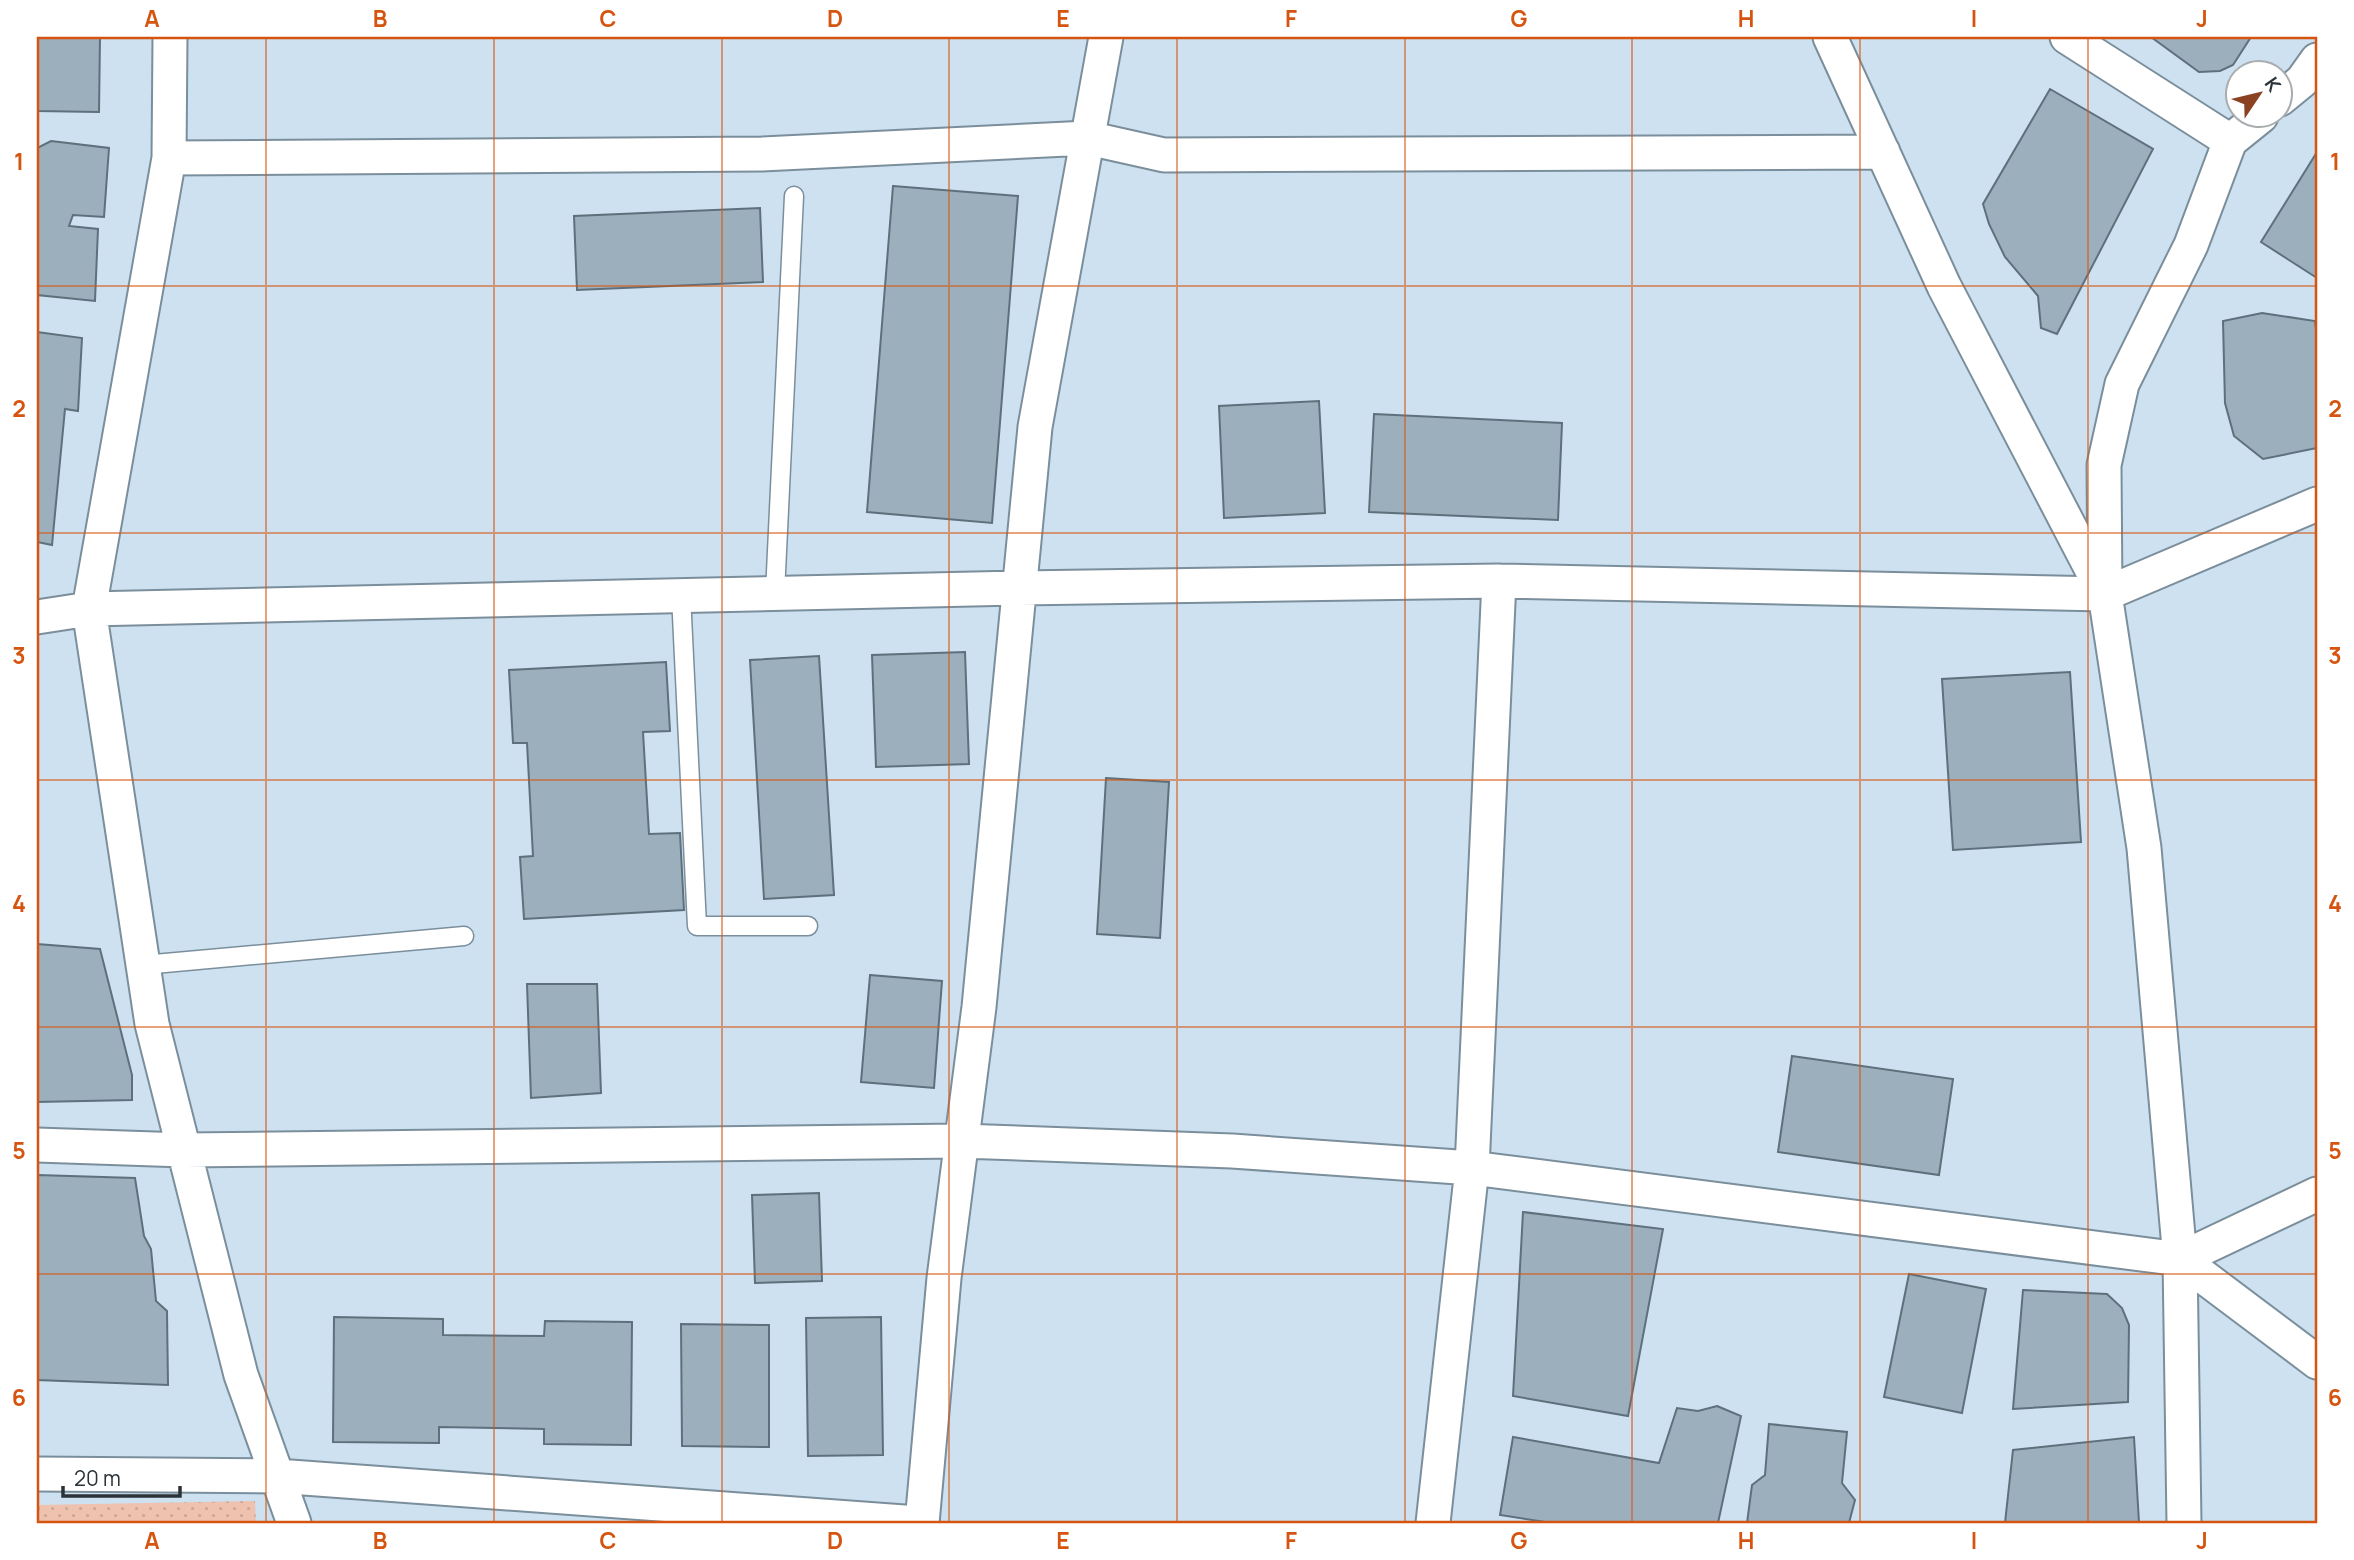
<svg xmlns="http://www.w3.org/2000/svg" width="2354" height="1560" font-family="Manrope,sans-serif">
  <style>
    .park { fill: url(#park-dots) }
    .building { fill: #9bafbc; stroke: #5e707c; stroke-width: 2 }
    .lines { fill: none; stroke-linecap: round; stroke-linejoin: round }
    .lane-casing { stroke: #7b8e9b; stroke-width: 21 }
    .street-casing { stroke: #7b8e9b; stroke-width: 37 }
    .lane { stroke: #fff; stroke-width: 18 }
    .street { stroke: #fff; stroke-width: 33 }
    .grid { fill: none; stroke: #d55510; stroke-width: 2; stroke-opacity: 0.55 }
    .neatline { fill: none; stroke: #d55510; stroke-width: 2.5 }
    .grid-label { font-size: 23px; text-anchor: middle; font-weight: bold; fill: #d55510 }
  </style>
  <defs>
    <pattern id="park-dots" width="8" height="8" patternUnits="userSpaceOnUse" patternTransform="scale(1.75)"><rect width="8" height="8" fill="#efc1af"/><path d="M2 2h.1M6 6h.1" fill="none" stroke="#cda697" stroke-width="1.8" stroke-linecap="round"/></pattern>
  </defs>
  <rect width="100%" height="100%" fill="#cde1f0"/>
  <path class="park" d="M255 1501 256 1523H37V1505Z"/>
  <path class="building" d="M37 37H100L99 112 37 111Z
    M2151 37H2251L2233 65 2220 71 2199 72Z
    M2050 89 2153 149 2057 334 2041 328 2038 296 2005 257 1989 224 1983 204Z
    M51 141 109 148 104 217 73 215 69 226 98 229 95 301 37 295V148Z
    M2317 152V278L2261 242Z
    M893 186 1018 196 992 523 867 512Z
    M760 208 763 282 577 290 574 216Z
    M2262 313 2315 321 2317 338V448L2263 459 2234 436 2225 403 2223 321Z
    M37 332 82 338 78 411 65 409 52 545 37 542Z
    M1319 401 1325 513 1224 518 1219 406Z
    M1374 414 1562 423 1558 520 1369 512Z
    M965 652 969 764 876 767 872 655Z
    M819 656 834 895 764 899 750 660Z
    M666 662 670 731 643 732 649 834 680 833 684 910 524 919 520 857 533 856 527 743H513L509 670Z
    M2070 672 2081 842 1953 850 1942 679Z
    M1106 778 1169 782 1160 938 1097 934Z
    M37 944 100 949 132 1075V1100L37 1102Z
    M870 975 942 981 934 1088 861 1082Z
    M527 984H597L601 1093 531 1098Z
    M1792 1056 1953 1079 1939 1175 1778 1152Z
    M37 1175 135 1178 144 1236 151 1249 156 1301 167 1311 168 1385 37 1380Z
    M819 1193 822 1281 755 1283 752 1195Z
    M1523 1212 1663 1229 1628 1416 1513 1396Z
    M1909 1274 1986 1289 1962 1413 1884 1397Z
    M2023 1290 2107 1294 2122 1308 2129 1325 2128 1402 2013 1409Z
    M334 1317 443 1319V1335L544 1336 545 1321 632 1322 631 1445 544 1444V1429L439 1427V1443L333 1442Z
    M881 1317 883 1455 808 1456 806 1318Z
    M681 1324 769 1325V1447L682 1446Z
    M1717 1406 1741 1416 1718 1523H1552L1500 1515 1513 1437 1659 1463 1677 1408 1698 1411Z
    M1769 1424 1847 1432 1842 1483 1855 1500 1849 1523H1747L1752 1485 1765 1475Z
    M2134 1437 2139 1523H2005L2013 1450Z"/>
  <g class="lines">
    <g class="lane-casing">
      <path id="lane" d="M775 593 794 196
        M681 595 697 926H808
        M143 965 464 936"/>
    </g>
    <g class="street-casing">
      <path id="street" d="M170 37 169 158 89 609 152 1024 241 1375 294 1523
        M1830 37 1944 286 2102 589
        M2067 37 2230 141
        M2280 99 2302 81 2317 60
        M169 158 762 154 1088 138 1164 155 1883 152
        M37 617 89 609 1020 588 1499 581 2105 594 2317 504
        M37 1145 184 1150 961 1141 1232 1151 1472 1168 2180 1259 2317 1362
        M2180 1259 2317 1194
        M37 1474 277 1476 918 1523
        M922 1523 944 1278 979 1007 1035 427 1106 37
        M1433 1523 1472 1168 1499 581
        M2184 1523 2180 1259 2144 848 2105 594 2104 465 2122 384 2191 245 2230 141 2261 116"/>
    </g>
    <use href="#lane" class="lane"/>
    <use href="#street" class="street"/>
  </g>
  <path class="grid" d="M266 37V1523M494 37V1523M722 37V1523M949 37V1523M1177 37V1523M1405 37V1523M1632 37V1523M1860 37V1523M2088 37V1523M37 286H2317M37 533H2317M37 780H2317M37 1027H2317M37 1274H2317"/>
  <rect width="2354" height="1560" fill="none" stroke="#ffffff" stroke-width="77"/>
  <g transform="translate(2259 94) rotate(55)"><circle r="33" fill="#ffffff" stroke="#aaadaf" stroke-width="2"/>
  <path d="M0-5L12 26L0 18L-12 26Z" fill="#8a4223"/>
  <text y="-10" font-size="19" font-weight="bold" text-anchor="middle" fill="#2b3238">K</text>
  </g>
  <path d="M63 1486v10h117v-10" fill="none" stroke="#2b3238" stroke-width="3.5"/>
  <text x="74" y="1486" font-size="21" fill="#2b3238" stroke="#ffffff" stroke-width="5" paint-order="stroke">20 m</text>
  <rect x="38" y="38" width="2278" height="1484" class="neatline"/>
  <g class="grid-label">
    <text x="152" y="27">A</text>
    <text x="380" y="27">B</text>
    <text x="608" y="27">C</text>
    <text x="835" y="27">D</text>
    <text x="1063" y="27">E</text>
    <text x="1291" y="27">F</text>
    <text x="1519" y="27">G</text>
    <text x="1746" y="27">H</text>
    <text x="1974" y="27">I</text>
    <text x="2202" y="27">J</text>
    <text x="19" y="170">1</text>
    <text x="2335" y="170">1</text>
    <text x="19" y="417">2</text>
    <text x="2335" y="417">2</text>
    <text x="19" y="664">3</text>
    <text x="2335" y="664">3</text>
    <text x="19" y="912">4</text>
    <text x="2335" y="912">4</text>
    <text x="19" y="1159">5</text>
    <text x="2335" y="1159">5</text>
    <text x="19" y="1406">6</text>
    <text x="2335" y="1406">6</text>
    <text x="152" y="1549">A</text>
    <text x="380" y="1549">B</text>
    <text x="608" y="1549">C</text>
    <text x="835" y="1549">D</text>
    <text x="1063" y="1549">E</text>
    <text x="1291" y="1549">F</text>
    <text x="1519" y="1549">G</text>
    <text x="1746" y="1549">H</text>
    <text x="1974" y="1549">I</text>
    <text x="2202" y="1549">J</text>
  </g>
</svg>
